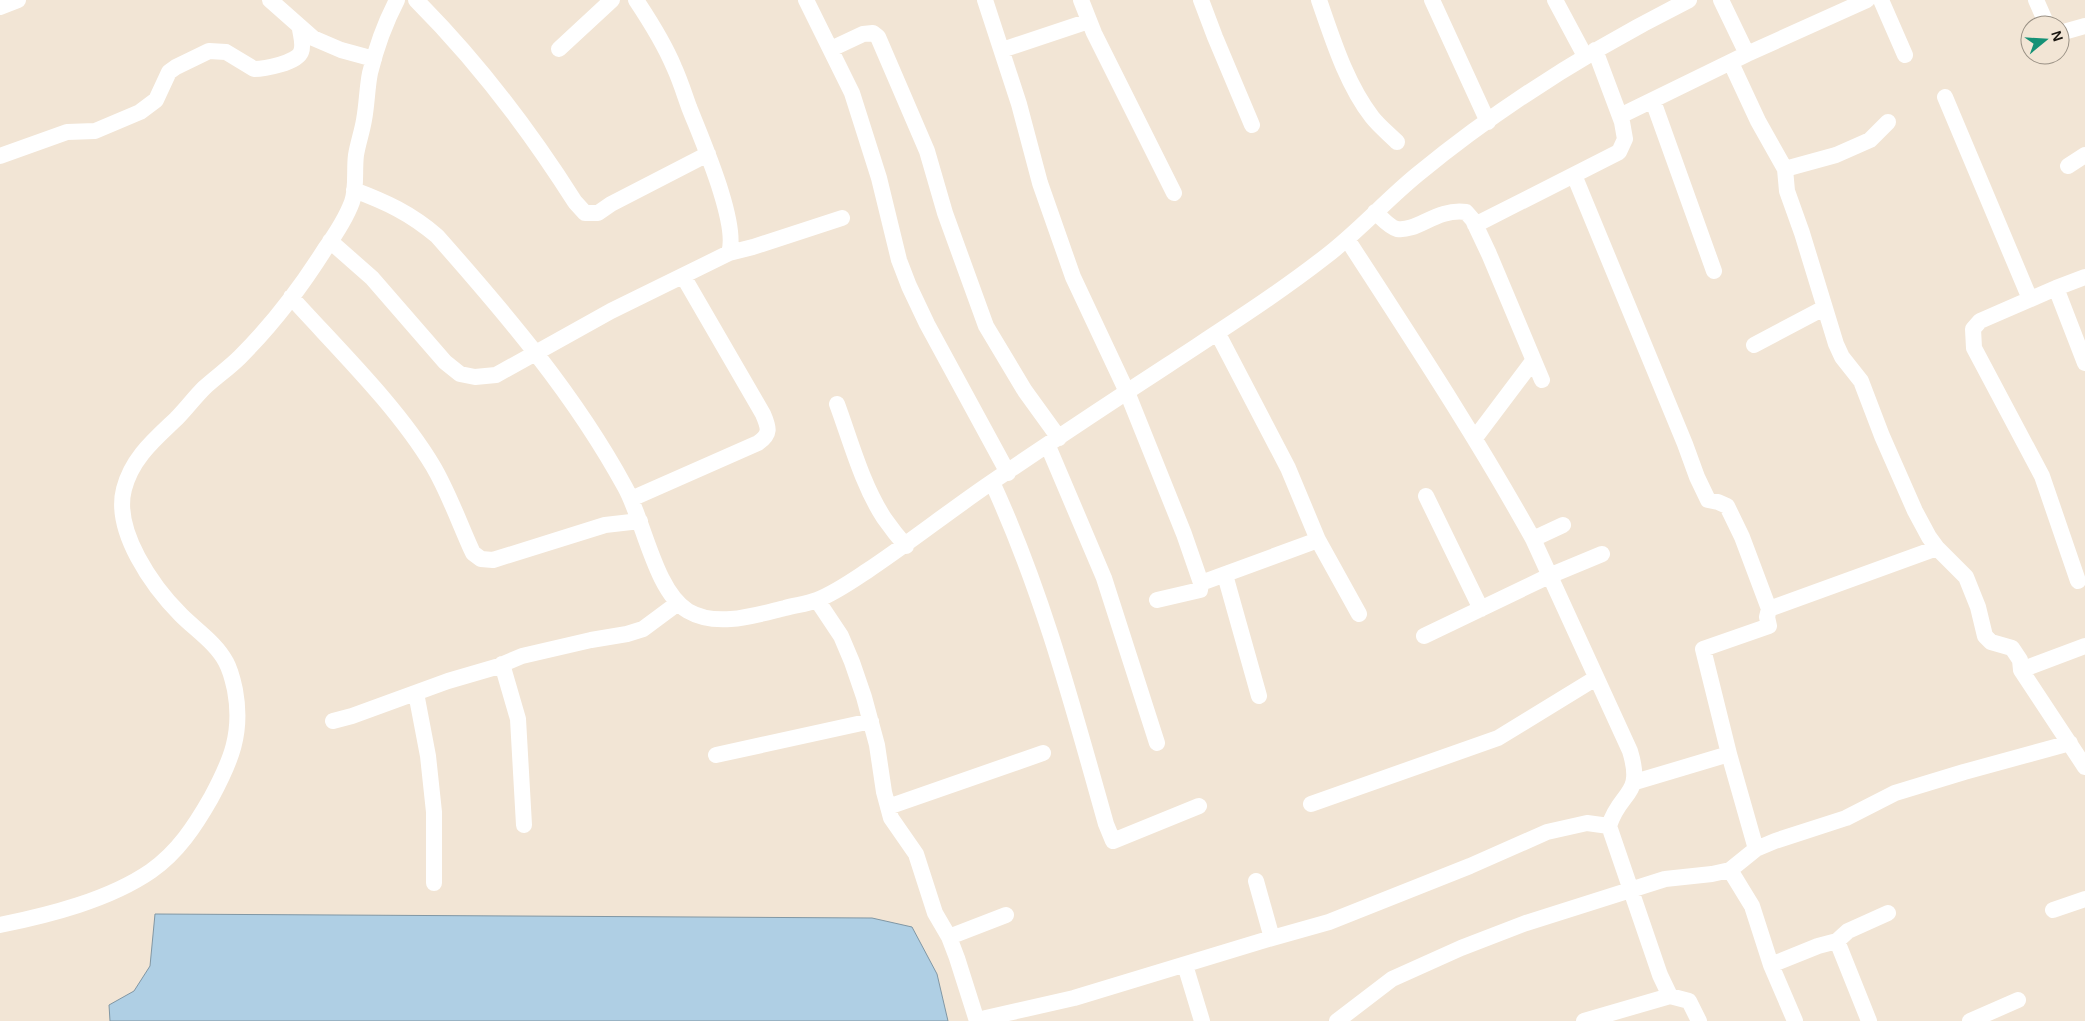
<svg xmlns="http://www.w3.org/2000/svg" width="2085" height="1021" font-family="Helvetica,sans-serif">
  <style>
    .water { fill: #afcfe4; stroke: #8197a4 }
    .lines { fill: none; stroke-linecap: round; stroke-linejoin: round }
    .minor { stroke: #fff; stroke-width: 16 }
  </style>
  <rect width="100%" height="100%" fill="#f2e5d5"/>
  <path class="water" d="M155 914 872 918 912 927 937 974 948 1021H110L109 1005 134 991 150 966Z"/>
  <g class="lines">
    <path class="minor" d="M270 0 313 38 341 50 374 59
      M416 0C478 62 528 128 575 202L585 213H598L611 204 708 154
      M806 0 852 93 879 178 899 260 909 286 927 324 1008 473
      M985 0 1019 104 1040 183 1073 277 1127 392 1184 534 1201 583 1200 590 1157 600
      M1081 0 1094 33 1174 193
      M1201 0 1215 37 1252 125
      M1319 0C1333 40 1346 83 1372 117 1379 126 1389 134 1397 142
      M1432 0 1488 122
      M1555 0 1585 56
      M1721 0 1747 54
      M1881 0 1905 55
      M2036 0 2047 25
      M0 7 18 0
      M2060 33 2085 26
      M559 49 612 0
      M831 49 863 34 873 33 878 37 927 151 945 213 986 326 1025 391 1059 438
      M1002 50 1089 21
      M1731 63 1758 121 1785 169 1787 191 1802 233 1836 344 1842 357 1861 381 1882 436 1915 511 1929 537 1937 548 1966 577 1978 607 1985 636 1991 642 2012 648 2020 660 2021 670 2085 767
      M1945 97 2030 299
      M1653 101 1714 271
      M1620 116 1747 54 1867 0
      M0 156 67 132 95 131 140 112 156 100 169 72 176 67 209 51 226 52 254 69C264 69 297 63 301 52 304 45 301 36 300 29
      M2068 166 2085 155
      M1785 169 1836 155 1870 140 1888 122
      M1574 175 1685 444 1697 477 1708 500 1718 502 1727 506 1742 537 1769 609
      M354 190C386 202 410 213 437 236 506 314 575 395 625 487 644 521 655 591 688 611 717 628 756 615 785 608 796 605 807 604 817 600 835 593 852 581 867 571 909 543 948 512 989 484 1048 444 1108 404 1168 365 1221 330 1275 296 1325 257 1358 232 1386 200 1418 174 1501 106 1593 48 1689 0
      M1375 212C1382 218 1389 227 1397 229 1418 232 1436 208 1466 212L1473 220 1489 254 1542 380
      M1475 225 1619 152 1625 139 1622 122 1595 50
      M1347 239C1411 338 1476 436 1533 539L1630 751C1644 797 1620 790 1609 826L1660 975 1670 996 1689 1001 1699 1021
      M330 241 372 278 445 362 460 374 475 377 496 375 611 311 729 253C739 223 701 138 689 107 684 93 680 80 674 67 664 43 650 21 636 0
      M729 253 753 247 842 218
      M2056 288 2085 363
      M291 297C338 349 397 406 433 466 449 493 460 525 473 553L481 559 493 560 605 525 640 521
      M1218 334 1288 468 1318 540 1359 614
      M1754 345 1824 308
      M837 404C851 442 862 484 884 518 891 528 898 537 906 546
      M1475 438 1533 361
      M1048 446 1104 578 1157 743
      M992 482C1043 593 1073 707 1106 824L1113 841 1199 806
      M1426 496 1481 609
      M631 499 758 443C771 434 769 428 763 414L683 276
      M1533 539 1563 525
      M1225 575 1259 696
      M2078 581 2042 476 1974 348 1973 329 1980 321 2056 288 2085 277
      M1201 583 1318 540
      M817 600 841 636 852 662 864 697 877 745 884 792 891 818 916 854 935 913 949 937 957 958 977 1021
      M1424 636 1549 576 1602 554
      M502 664 518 719 524 825
      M2021 670 2085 646
      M416 693 428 756 434 812V883
      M333 721 352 716 448 681 496 667 522 656 591 640 627 634 643 629 678 603
      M716 755 871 721
      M1635 782 1729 754
      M1311 804 1498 738 1596 678
      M888 807 1043 753
      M1756 849 1729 754 1703 649 1769 626 1767 617 1769 609 1937 548
      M1730 870 1752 906 1771 965 1795 1021
      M1256 881 1272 938
      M2053 910 2085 899
      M0 925C49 915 109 900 151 871 178 852 195 826 211 798 231 761 243 733 235 690 233 681 231 671 226 662 216 643 196 630 181 615 153 587 113 531 124 489 132 458 154 440 176 419 186 409 194 398 204 388 216 377 229 368 240 357 272 325 301 287 325 249 335 235 346 218 352 202 357 188 354 170 356 155 358 143 362 132 364 120 367 104 367 88 370 73 376 48 385 23 397 0
      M949 937 1006 915
      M1837 941 1848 931 1888 913
      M1185 965 1202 1021
      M1771 965 1818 946 1837 941 1869 1021
      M977 1020 1074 998 1272 938 1329 922 1470 866 1547 832 1587 823 1609 826
      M1337 1021 1392 979 1461 948 1526 923 1665 879 1712 874 1730 870 1756 849 1775 841 1846 818 1895 793 1964 772 2070 743
      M1584 1021 1670 996
      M1970 1021 2018 1000"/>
  </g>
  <g transform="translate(2045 40) rotate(72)"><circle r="24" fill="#f2e5d5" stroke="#9a9185"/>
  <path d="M0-4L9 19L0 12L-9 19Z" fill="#159176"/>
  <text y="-8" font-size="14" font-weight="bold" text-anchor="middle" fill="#17130e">N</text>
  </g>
</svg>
